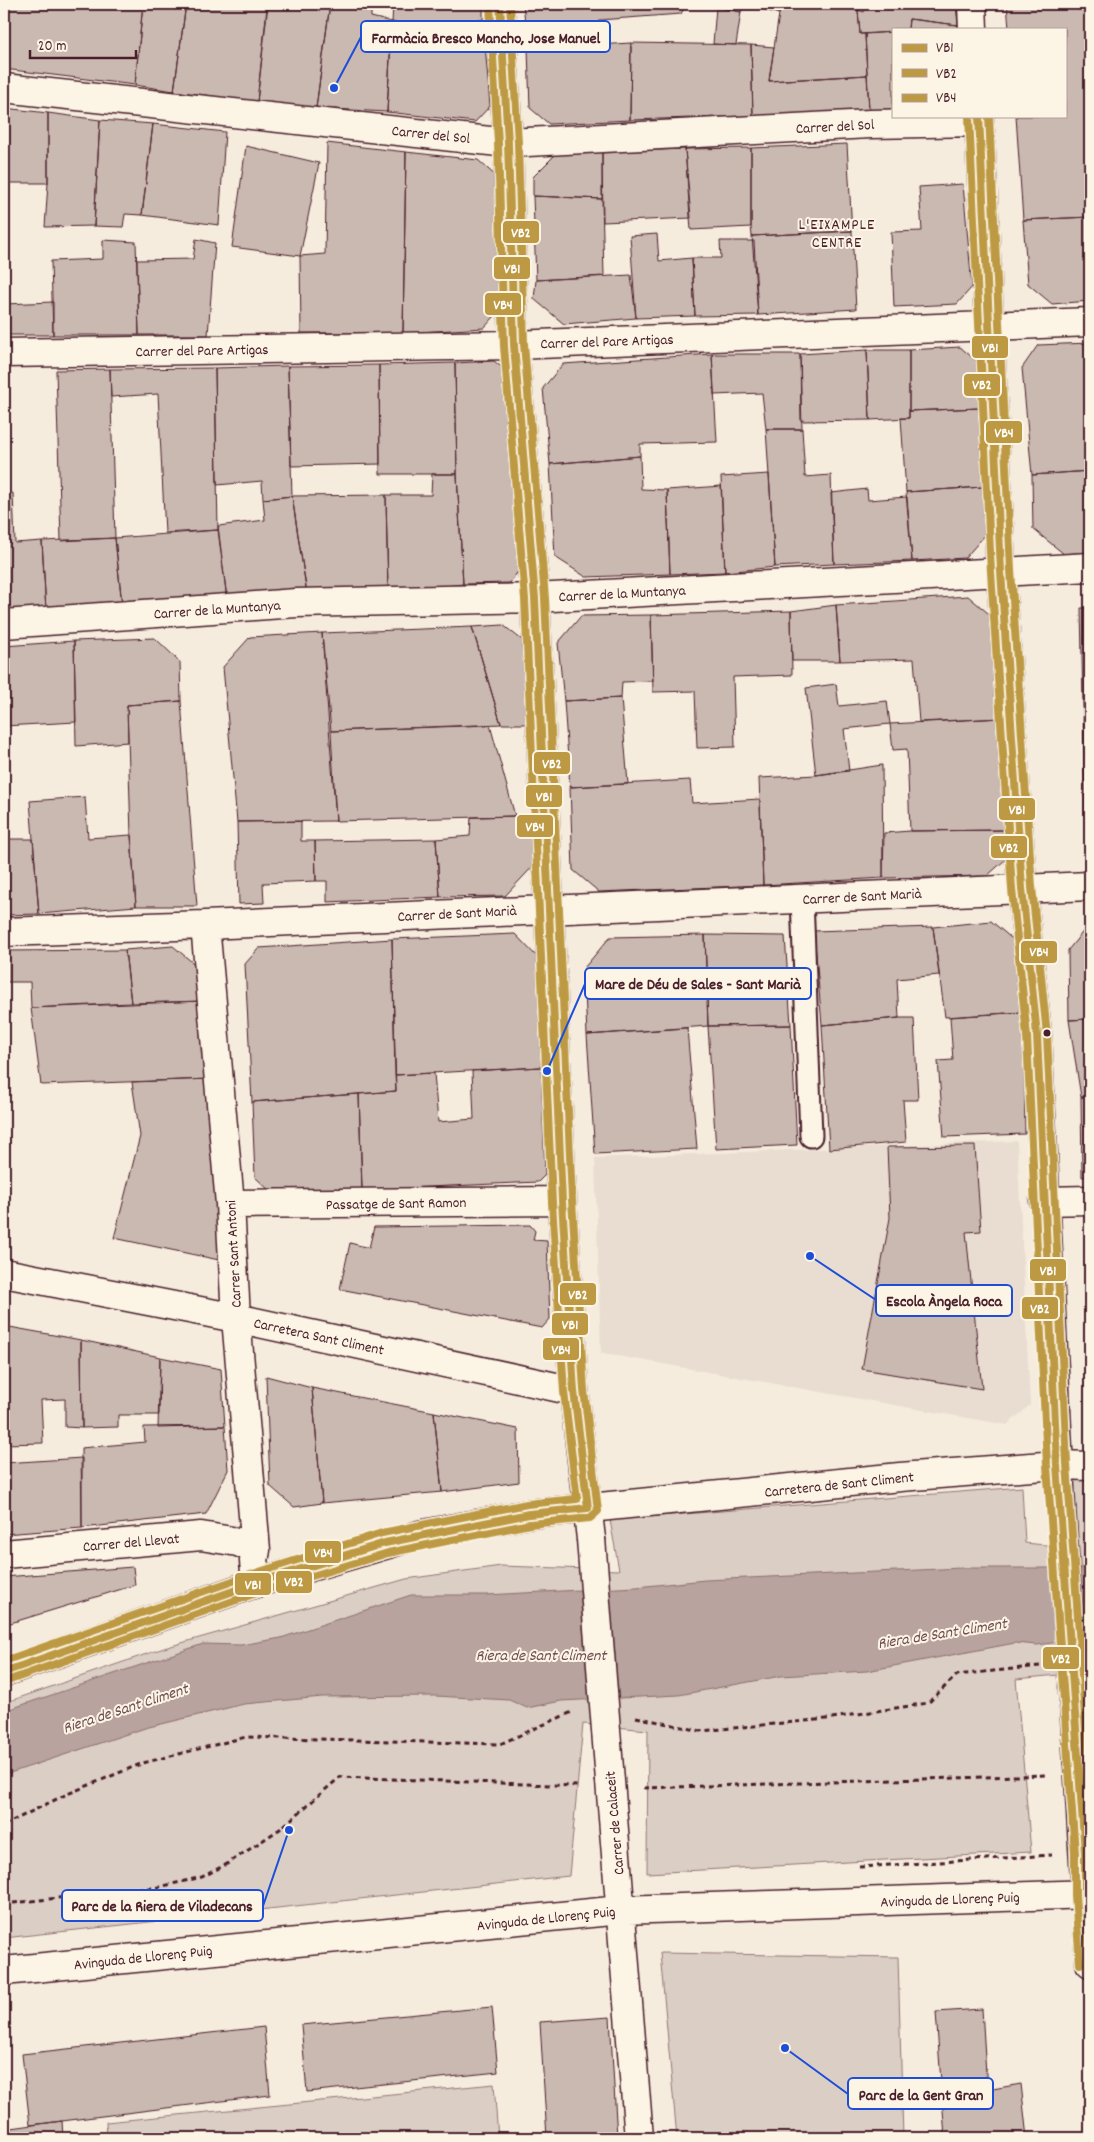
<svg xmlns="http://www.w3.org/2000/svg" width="1094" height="2142" font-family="Dekko,sans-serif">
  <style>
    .built { fill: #e8ddd0 }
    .green { fill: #dbcec4; stroke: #927678 }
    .water { fill: #b8a39e; stroke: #8c6e70 }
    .building { fill: #cab9b1; stroke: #4a1f2b }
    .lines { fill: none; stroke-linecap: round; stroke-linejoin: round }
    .service-casing { stroke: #4a1f2b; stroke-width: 25 }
    .pedestrian-casing { stroke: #4a1f2b; stroke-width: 31 }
    .minor-casing { stroke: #4a1f2b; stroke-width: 31 }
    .tertiary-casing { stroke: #4a1f2b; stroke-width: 31 }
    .path { stroke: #4a1f2b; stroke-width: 3; stroke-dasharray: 5 4; stroke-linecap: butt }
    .service { stroke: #fcf5e5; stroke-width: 21 }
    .pedestrian { stroke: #fcf5e5; stroke-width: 28 }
    .minor { stroke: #fcf5e5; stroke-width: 28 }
    .tertiary { stroke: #fcf5e5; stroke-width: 28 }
    .minor-bridge-casing { stroke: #4a1f2b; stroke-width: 31; stroke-linecap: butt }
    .minor-bridge { stroke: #fcf5e5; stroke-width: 28 }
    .bus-1-casing { stroke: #fcf5e5; stroke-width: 11 }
    .bus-2-casing { stroke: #fcf5e5; stroke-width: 11 }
    .bus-3-casing { stroke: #fcf5e5; stroke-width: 11 }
    .bus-1 { stroke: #bc9942; stroke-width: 8 }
    .bus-2 { stroke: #bc9942; stroke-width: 8 }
    .bus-3 { stroke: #bc9942; stroke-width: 8 }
    .bus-dot { fill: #4a1f2b; stroke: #fcf5e5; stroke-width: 2 }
    .labels { text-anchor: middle; stroke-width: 4; stroke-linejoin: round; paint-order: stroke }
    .street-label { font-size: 15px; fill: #4a1f2b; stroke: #fcf5e5 }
    .neighbourhood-label { font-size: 16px; letter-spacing: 1px; fill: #4a1f2b; stroke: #fcf5e5 }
    .water-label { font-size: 16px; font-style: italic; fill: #704d53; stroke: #fcf5e5 }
    .leader { fill: none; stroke: #1d4ed8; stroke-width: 2 }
    .callout-dot { fill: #1d4ed8; stroke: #fcf5e5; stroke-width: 2 }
    .callout { fill: #fcf5e5; stroke: #1d4ed8; stroke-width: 2 }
    .callout-label { font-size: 16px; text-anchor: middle; font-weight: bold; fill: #4a1f2b }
    .line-badge { stroke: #fcf5e5; stroke-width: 2 }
    .badge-label { font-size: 14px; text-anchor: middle; font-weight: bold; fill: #fff }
  </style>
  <rect width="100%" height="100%" fill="#f5ecde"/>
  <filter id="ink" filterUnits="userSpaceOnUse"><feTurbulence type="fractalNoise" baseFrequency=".02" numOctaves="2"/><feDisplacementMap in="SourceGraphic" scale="10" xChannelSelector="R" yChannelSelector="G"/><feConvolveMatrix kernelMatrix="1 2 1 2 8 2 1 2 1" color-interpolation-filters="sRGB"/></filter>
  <g filter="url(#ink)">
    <path class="built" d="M1017 1141 1030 1405 1007 1425 601 1353 595 1158Z"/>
    <path class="green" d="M1070 1480 1090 1481V1672L1016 1679 1031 1852 647 1873 648 1730 583 1724 569 1876 4 1938V1703L164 1648 406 1579 501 1566 619 1570 610 1520 1022 1487 1025 1543 1075 1548Z
      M660 1953 898 1957 903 2138H677Z
      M494 2084 498 2138H107L106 2122Z"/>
    <path class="water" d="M961 1568H1090V1638L1037 1645 1015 1643 867 1671 781 1676 679 1695 561 1701 527 1708 509 1700 435 1696 323 1697 244 1704 145 1728 4 1775V1711L203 1644 241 1645 281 1638 411 1595H486L636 1587 705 1580Z"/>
    <path class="building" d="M4 4H143L135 85 4 69Z
      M143 4H186L174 91 135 85Z
      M186 4H240L267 7 257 102 174 91Z
      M268 4H330L316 108 257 102Z
      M330 4H371V17L392 22 387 112 316 108Z
      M393 4H483V20L402 25 392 22Z
      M523 4H686L681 14 599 20 601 45 528 49Z
      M702 4H782L779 14 744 4 741 12Z
      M782 4H820L858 10 860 34H865L867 75 769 81 779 14Z
      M820 4H860L858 10Z
      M866 4H956L958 25 909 19 908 29H893V32L860 34 858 10 864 12Z
      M1007 4H1090V217L1023 220 1016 116H1065V29H1009Z
      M716 7 741 12 736 45 713 44Z
      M909 19 958 25V29H908Z
      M483 20 490 106 475 122 387 112 392 22 402 25Z
      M893 32V109L869 110 865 34Z
      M631 43 630 120 549 124 530 108 528 49Z
      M631 43 751 45 753 116 630 120Z
      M751 45 774 47 769 81 867 75 869 110 753 116Z
      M4 108 48 113V183H4Z
      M48 113 100 120 94 226 45 227 48 183Z
      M100 120 153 124 142 215 125 214 123 227 94 226Z
      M153 124 225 132 219 225 142 215Z
      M327 143 406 152 403 333H301L300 256 325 254Z
      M847 144 852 231 752 236 751 227V148Z
      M246 146 319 163 300 256 232 247Z
      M751 148V227L691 230 685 149Z
      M685 149 691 218 603 222 602 152Z
      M406 152 478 160 499 179 504 306 484 328 403 333Z
      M602 152V199L533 196V177L556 154Z
      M963 184 972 287 957 304 894 307 891 232 922 231 919 187Z
      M533 196 602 199 604 276 536 280Z
      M1090 217V301L1052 304 1028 284 1023 220Z
      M852 231 856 309 758 315 752 236Z
      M657 234 659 261 692 258 695 316 636 318 630 236Z
      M196 239 215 243 208 335H139L137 260 193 259Z
      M103 240 136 242 139 335H53L51 261 103 259Z
      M720 241H754L758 315 695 316 692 258H721Z
      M631 275 636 318 564 324 534 299 536 280Z
      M53 302V335H4V304Z
      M1090 343V471L1032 475 1022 368 1038 345Z
      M960 347 979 363 980 408 909 411V350Z
      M867 350 870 420 801 421 800 354Z
      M867 350H909V418L870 420Z
      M712 354 717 442 640 444V456L550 464 543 388 563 364Z
      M712 354H800L802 429H766L762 393 714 395Z
      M494 361 507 372 523 564 510 583 463 584 457 474 455 363Z
      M455 363 457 474H380L379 365Z
      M379 365 380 464 291 466 288 366Z
      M288 366 292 496 263 499 262 481 217 485 215 368Z
      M215 368 218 530 165 533 158 394 111 397 110 369Z
      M110 369 115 538 61 541 56 370Z
      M980 408 983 487 906 492 901 418H909V411Z
      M766 429H802L805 477 831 475 834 564 775 567Z
      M640 456 641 489 667 490 670 574 586 577 555 557 550 464Z
      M1090 471V552L1064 554 1033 529 1032 475Z
      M432 474H457L463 584 388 592 386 495H431Z
      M769 474 775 567 725 572 721 477Z
      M721 486 725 572 670 574 667 490Z
      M983 487 985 535 965 558 912 561 906 492Z
      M867 489 868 500 907 497 912 561 834 564 831 493Z
      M13 493 15 543 42 541 46 611 4 614V494Z
      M386 495 388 592 307 594 292 496Z
      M292 496 307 594 227 599 218 526 265 520 263 499Z
      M218 530 227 599 122 605 115 538Z
      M115 538 122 605 46 611 42 541Z
      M968 596 995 619 1002 718 919 722 914 659 840 661 836 605Z
      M836 605 840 661H792L791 611Z
      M1081 608H1090V851H1086Z
      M791 611 792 675 733 677 735 747 697 748 695 691 653 692 651 615Z
      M651 615 653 681 622 682 621 698 564 701 558 643 581 616Z
      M503 625 522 640 527 724H501L472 627Z
      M472 627 501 724 331 731 322 633Z
      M322 633 336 821 237 822 223 667 250 637Z
      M155 638 180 662 181 701 127 705 128 742 76 746 74 641Z
      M74 641 76 722 4 726V646Z
      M836 684 839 706 887 701 890 724 844 729 849 771 816 775 806 688Z
      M621 698 628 784 570 787 564 701Z
      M181 701 197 906H136L131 835 127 705Z
      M1002 718 1005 830 910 831 907 749 893 750 890 724Z
      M490 725 515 816 336 821 331 731Z
      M882 765 883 878 763 885 759 778 816 775Z
      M690 780 692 803 760 799 763 885 599 892 573 870 570 787Z
      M85 797 88 838 131 835 136 906 39 914 30 801Z
      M515 816 537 818 536 863 505 896 440 897 436 839 470 836 471 817Z
      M301 821V841H315L316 881 263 883 264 903 239 904 237 822Z
      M1005 830 1006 859 987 876 883 878 884 833 910 831Z
      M4 839H33L39 914 4 915Z
      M436 839 440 897 327 902V881H316L315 841Z
      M991 921 1017 943 1023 1012 945 1017 933 927Z
      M1090 923V1019L1069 1020 1068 950Z
      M933 927 939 975 897 979 899 1018 822 1025 814 931Z
      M515 934 540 960 541 1067 395 1075 392 939Z
      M705 935 785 936 791 1025 708 1026Z
      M705 935 708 1026 587 1035 584 968 610 937Z
      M392 939 396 1091 252 1102 245 964 259 948Z
      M173 946 199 968 203 1001 131 1003 125 950Z
      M125 950 131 1003 31 1008 30 982H4V951Z
      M203 1001 210 1079 41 1085 31 1008Z
      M1023 1012 1025 1134 944 1137 938 1061 953 1060 950 1017Z
      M899 1018H914L918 1100H903L906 1142 829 1149 822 1025Z
      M1090 1019V1097H1081L1069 1020Z
      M791 1025 797 1145 716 1149 708 1026Z
      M687 1028 697 1149 595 1154 587 1035Z
      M541 1067 545 1175 538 1182 362 1190 359 1094 396 1091 395 1075 434 1073 438 1122 474 1119 472 1071Z
      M210 1079 224 1261 114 1238 140 1136 132 1082Z
      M359 1094 362 1190 270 1191 255 1177 252 1102Z
      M1081 1097H1090V1176L1082 1177Z
      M975 1146 981 1231 966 1232 982 1389 862 1369 890 1218 887 1147Z
      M1086 1224H1090V1279Z
      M530 1225 535 1231 533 1240 547 1241 550 1319 542 1328 340 1289 350 1243 369 1248 374 1227Z
      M4 1326 81 1340 82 1428 65 1427V1399L41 1400 43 1443 4 1444Z
      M81 1340 160 1357 159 1415H118V1427L82 1428Z
      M160 1357 221 1369 225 1426 158 1428Z
      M266 1376 312 1388 322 1503 294 1507 270 1486Z
      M312 1388 434 1412 442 1492 322 1503Z
      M434 1412 518 1429 519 1482 442 1492Z
      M225 1426 228 1470 206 1514 82 1528 81 1448 145 1442 144 1427Z
      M82 1458V1528L4 1534V1463Z
      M133 1567 135 1585 4 1625V1577Z
      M492 2007 498 2072 307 2092 301 2025Z
      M982 2009 987 2090 1021 2084 1027 2138H945L936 2012Z
      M610 2017 617 2138H547L540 2022Z
      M264 2027 270 2095 30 2125 22 2054Z
      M62 2121 63 2138H4V2129Z"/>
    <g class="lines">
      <g class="service-casing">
        <path id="service" d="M802 898 811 1136"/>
      </g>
      <g class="pedestrian-casing">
        <path id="pedestrian" d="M4 1273 236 1318 574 1391"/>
      </g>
      <g class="minor-casing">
        <path id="minor" d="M500 4 508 143 514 345 535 598 562 1201 574 1391 591 1539
          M972 4 973 29
          M4 88 508 143 870 124 979 122
          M979 116 1001 571 1022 888 1037 1035 1061 1507
          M4 353 514 345 1090 322
          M4 624 296 603 535 598 1090 567
          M205 925 230 1204 236 1318 256 1550 254 1561 256 1583
          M4 932 205 925 1090 886
          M1044 1201 1090 1200
          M230 1204 562 1201
          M4 1554 201 1536 238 1542 256 1550
          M1078 1764 1090 1963
          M610 1781 639 2138
          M4 1971 621 1910 1090 1894"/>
      </g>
      <g class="tertiary-casing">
        <path id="tertiary" d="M4 1672 256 1583 419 1535 529 1514 900 1477 1057 1465 1090 1466"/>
      </g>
      <path class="path" d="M636 1717 701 1731 826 1719 928 1703 957 1675 1040 1666
        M644 1788 1047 1775
        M4 1825 65 1795 143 1763 246 1737 500 1744 572 1712
        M859 1867 1052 1855
        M4 1904 159 1887 202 1877 227 1864 280 1829 340 1777 577 1786"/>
      <use href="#service" class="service"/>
      <use href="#pedestrian" class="pedestrian"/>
      <use href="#minor" class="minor"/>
      <use href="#tertiary" class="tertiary"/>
      <g class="minor-bridge-casing">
        <path id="minor-bridge" d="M1061 1507 1078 1764
          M591 1539 610 1781"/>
      </g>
      <use href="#minor-bridge" class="minor-bridge"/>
      <g class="bus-1-casing">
        <path id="bus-1" d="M979 116 1001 571 1022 888 1037 1035 1057 1465 1085 1853V1894L1090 1963
          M4 1672 256 1583 385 1543 529 1514 588 1508 574 1391 562 1201 535 598 514 345 508 143 500 4"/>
      </g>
      <g class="bus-2-casing">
        <path id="bus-2" d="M969 116 991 572 1012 889 1027 1036 1047 1465 1075 1853V1895L1080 1964
          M7 1681 259 1592 388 1553 530 1524 590 1518 598 1511 584 1390 572 1200 545 598 524 344 518 143 510 4"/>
      </g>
      <g class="bus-3-casing">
        <path id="bus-3" d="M989 116 1011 570 1032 887 1047 1035 1067 1464 1090 1787
          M4 1661 253 1574 382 1533 527 1504 577 1499 564 1392 552 1202 525 599 504 346 498 143 490 5"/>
      </g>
      <use href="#bus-1" class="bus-1"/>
      <use href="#bus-2" class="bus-2"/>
      <use href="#bus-3" class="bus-3"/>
    </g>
  </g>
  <circle class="bus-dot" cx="1047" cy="1033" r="4.5"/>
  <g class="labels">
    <g class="street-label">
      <text transform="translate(835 126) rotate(-3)" y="5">Carrer del Sol</text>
      <text transform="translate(431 134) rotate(6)" y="5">Carrer del Sol</text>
      <text transform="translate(607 341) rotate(-2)" y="5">Carrer del Pare Artigas</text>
      <text transform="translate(202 350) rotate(-1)" y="5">Carrer del Pare Artigas</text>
      <text transform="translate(622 593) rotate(-3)" y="5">Carrer de la Muntanya</text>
      <text transform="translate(217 609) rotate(-4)" y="5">Carrer de la Muntanya</text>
      <text transform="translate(862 896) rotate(-3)" y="5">Carrer de Sant Marià</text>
      <text transform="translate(457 913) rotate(-3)" y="5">Carrer de Sant Marià</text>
      <text transform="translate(396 1203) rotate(-1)" y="5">Passatge de Sant Ramon</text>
      <text transform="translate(233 1254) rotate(-93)" y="5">Carrer Sant Antoni</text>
      <text transform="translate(319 1336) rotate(12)" y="5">Carretera Sant Climent</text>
      <text transform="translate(839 1484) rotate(-6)" y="5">Carretera de Sant Climent</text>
      <text transform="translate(131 1542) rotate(-5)" y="5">Carrer del Llevat</text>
      <text transform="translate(614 1823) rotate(-95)" y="5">Carrer de Calaceit</text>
      <text transform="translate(950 1899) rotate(-2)" y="5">Avinguda de Llorenç Puig</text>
      <text transform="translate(546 1918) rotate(-6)" y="5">Avinguda de Llorenç Puig</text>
      <text transform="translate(143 1957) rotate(-6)" y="5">Avinguda de Llorenç Puig</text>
    </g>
    <g class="neighbourhood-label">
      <text x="837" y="229">L'EIXAMPLE<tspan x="837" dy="18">CENTRE</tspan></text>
    </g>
    <g class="water-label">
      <text transform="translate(942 1632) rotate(-9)" y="6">Riera de Sant Climent</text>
      <text x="541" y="1660">Riera de Sant Climent</text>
      <text transform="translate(125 1707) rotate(-18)" y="6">Riera de Sant Climent</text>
    </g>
  </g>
  <path class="leader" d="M334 88L361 37M547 1071L585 984M810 1256L876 1300M289 1830L263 1906M785 2048L848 2094"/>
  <g class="callout-dot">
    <circle cx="334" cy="88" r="5"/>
    <circle cx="547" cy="1071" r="5"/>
    <circle cx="810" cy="1256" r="5"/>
    <circle cx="289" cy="1830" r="5"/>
    <circle cx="785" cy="2048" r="5"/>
  </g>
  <g class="callout">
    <rect x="361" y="21" width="249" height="31" rx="5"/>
    <rect x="585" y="968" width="226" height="31" rx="5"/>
    <rect x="876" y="1285" width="136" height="31" rx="5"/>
    <rect x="62" y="1890" width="201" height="31" rx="5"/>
    <rect x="848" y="2078" width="145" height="31" rx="5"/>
  </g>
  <g class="callout-label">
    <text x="486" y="43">Farmàcia Bresco Mancho, Jose Manuel</text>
    <text x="698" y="989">Mare de Déu de Sales - Sant Marià</text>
    <text x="944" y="1306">Escola Àngela Roca</text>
    <text x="162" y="1911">Parc de la Riera de Viladecans</text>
    <text x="921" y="2100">Parc de la Gent Gran</text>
  </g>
  <g class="line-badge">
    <rect x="502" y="220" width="38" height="24" rx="5" fill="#bc9942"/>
    <rect x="493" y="256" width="38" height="24" rx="5" fill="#bc9942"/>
    <rect x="484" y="292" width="38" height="24" rx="5" fill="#bc9942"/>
    <rect x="971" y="335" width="38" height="24" rx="5" fill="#bc9942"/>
    <rect x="963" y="373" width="38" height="24" rx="5" fill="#bc9942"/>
    <rect x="985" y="420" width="38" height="24" rx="5" fill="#bc9942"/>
    <rect x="533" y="751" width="38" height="24" rx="5" fill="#bc9942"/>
    <rect x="525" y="784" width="38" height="24" rx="5" fill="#bc9942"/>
    <rect x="998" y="797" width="38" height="24" rx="5" fill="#bc9942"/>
    <rect x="516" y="814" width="38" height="24" rx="5" fill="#bc9942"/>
    <rect x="990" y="835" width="38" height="24" rx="5" fill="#bc9942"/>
    <rect x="1020" y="940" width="38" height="24" rx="5" fill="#bc9942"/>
    <rect x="1029" y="1258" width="38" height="24" rx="5" fill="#bc9942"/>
    <rect x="559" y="1282" width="38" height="24" rx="5" fill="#bc9942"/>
    <rect x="1021" y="1296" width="38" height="24" rx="5" fill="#bc9942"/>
    <rect x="551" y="1312" width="38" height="24" rx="5" fill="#bc9942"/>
    <rect x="542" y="1337" width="38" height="24" rx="5" fill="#bc9942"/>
    <rect x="304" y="1540" width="38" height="24" rx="5" fill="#bc9942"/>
    <rect x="275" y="1570" width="38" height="24" rx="5" fill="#bc9942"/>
    <rect x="234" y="1572" width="38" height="24" rx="5" fill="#bc9942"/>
    <rect x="1042" y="1646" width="38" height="24" rx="5" fill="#bc9942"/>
  </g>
  <g class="badge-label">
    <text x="521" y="237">VB2</text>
    <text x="512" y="273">VB1</text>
    <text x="503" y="309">VB4</text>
    <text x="990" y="352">VB1</text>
    <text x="982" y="389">VB2</text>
    <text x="1004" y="437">VB4</text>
    <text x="552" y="768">VB2</text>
    <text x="544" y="801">VB1</text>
    <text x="1017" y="814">VB1</text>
    <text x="535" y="831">VB4</text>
    <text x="1009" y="852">VB2</text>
    <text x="1039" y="956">VB4</text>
    <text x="1048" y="1275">VB1</text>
    <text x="578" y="1299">VB2</text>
    <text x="1040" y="1313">VB2</text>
    <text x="570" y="1329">VB1</text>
    <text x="561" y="1354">VB4</text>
    <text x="323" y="1557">VB4</text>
    <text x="294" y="1586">VB2</text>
    <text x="253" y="1589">VB1</text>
    <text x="1061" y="1663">VB2</text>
  </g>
  <rect width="1094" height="2142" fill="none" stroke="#fcf5e5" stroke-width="20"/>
  <rect x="10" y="10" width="1074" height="2122" fill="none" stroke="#4a1f2b" stroke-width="2" filter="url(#ink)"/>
  <rect x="892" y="28" width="175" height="90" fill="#fcf5e5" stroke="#b59f9b"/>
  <rect x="902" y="44" width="25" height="8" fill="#bc9942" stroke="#b59f9b"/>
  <text x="936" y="52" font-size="15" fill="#4a1f2b">VB1</text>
  <rect x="902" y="69" width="25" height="8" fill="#bc9942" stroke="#b59f9b"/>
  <text x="936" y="78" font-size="15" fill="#4a1f2b">VB2</text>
  <rect x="902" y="94" width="25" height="8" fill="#bc9942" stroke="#b59f9b"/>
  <text x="936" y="102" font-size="15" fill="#4a1f2b">VB4</text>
  <path d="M30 50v8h106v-8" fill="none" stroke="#4a1f2b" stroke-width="2.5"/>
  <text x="38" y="50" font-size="15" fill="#4a1f2b" stroke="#fcf5e5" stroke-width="4" paint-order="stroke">20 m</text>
</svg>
